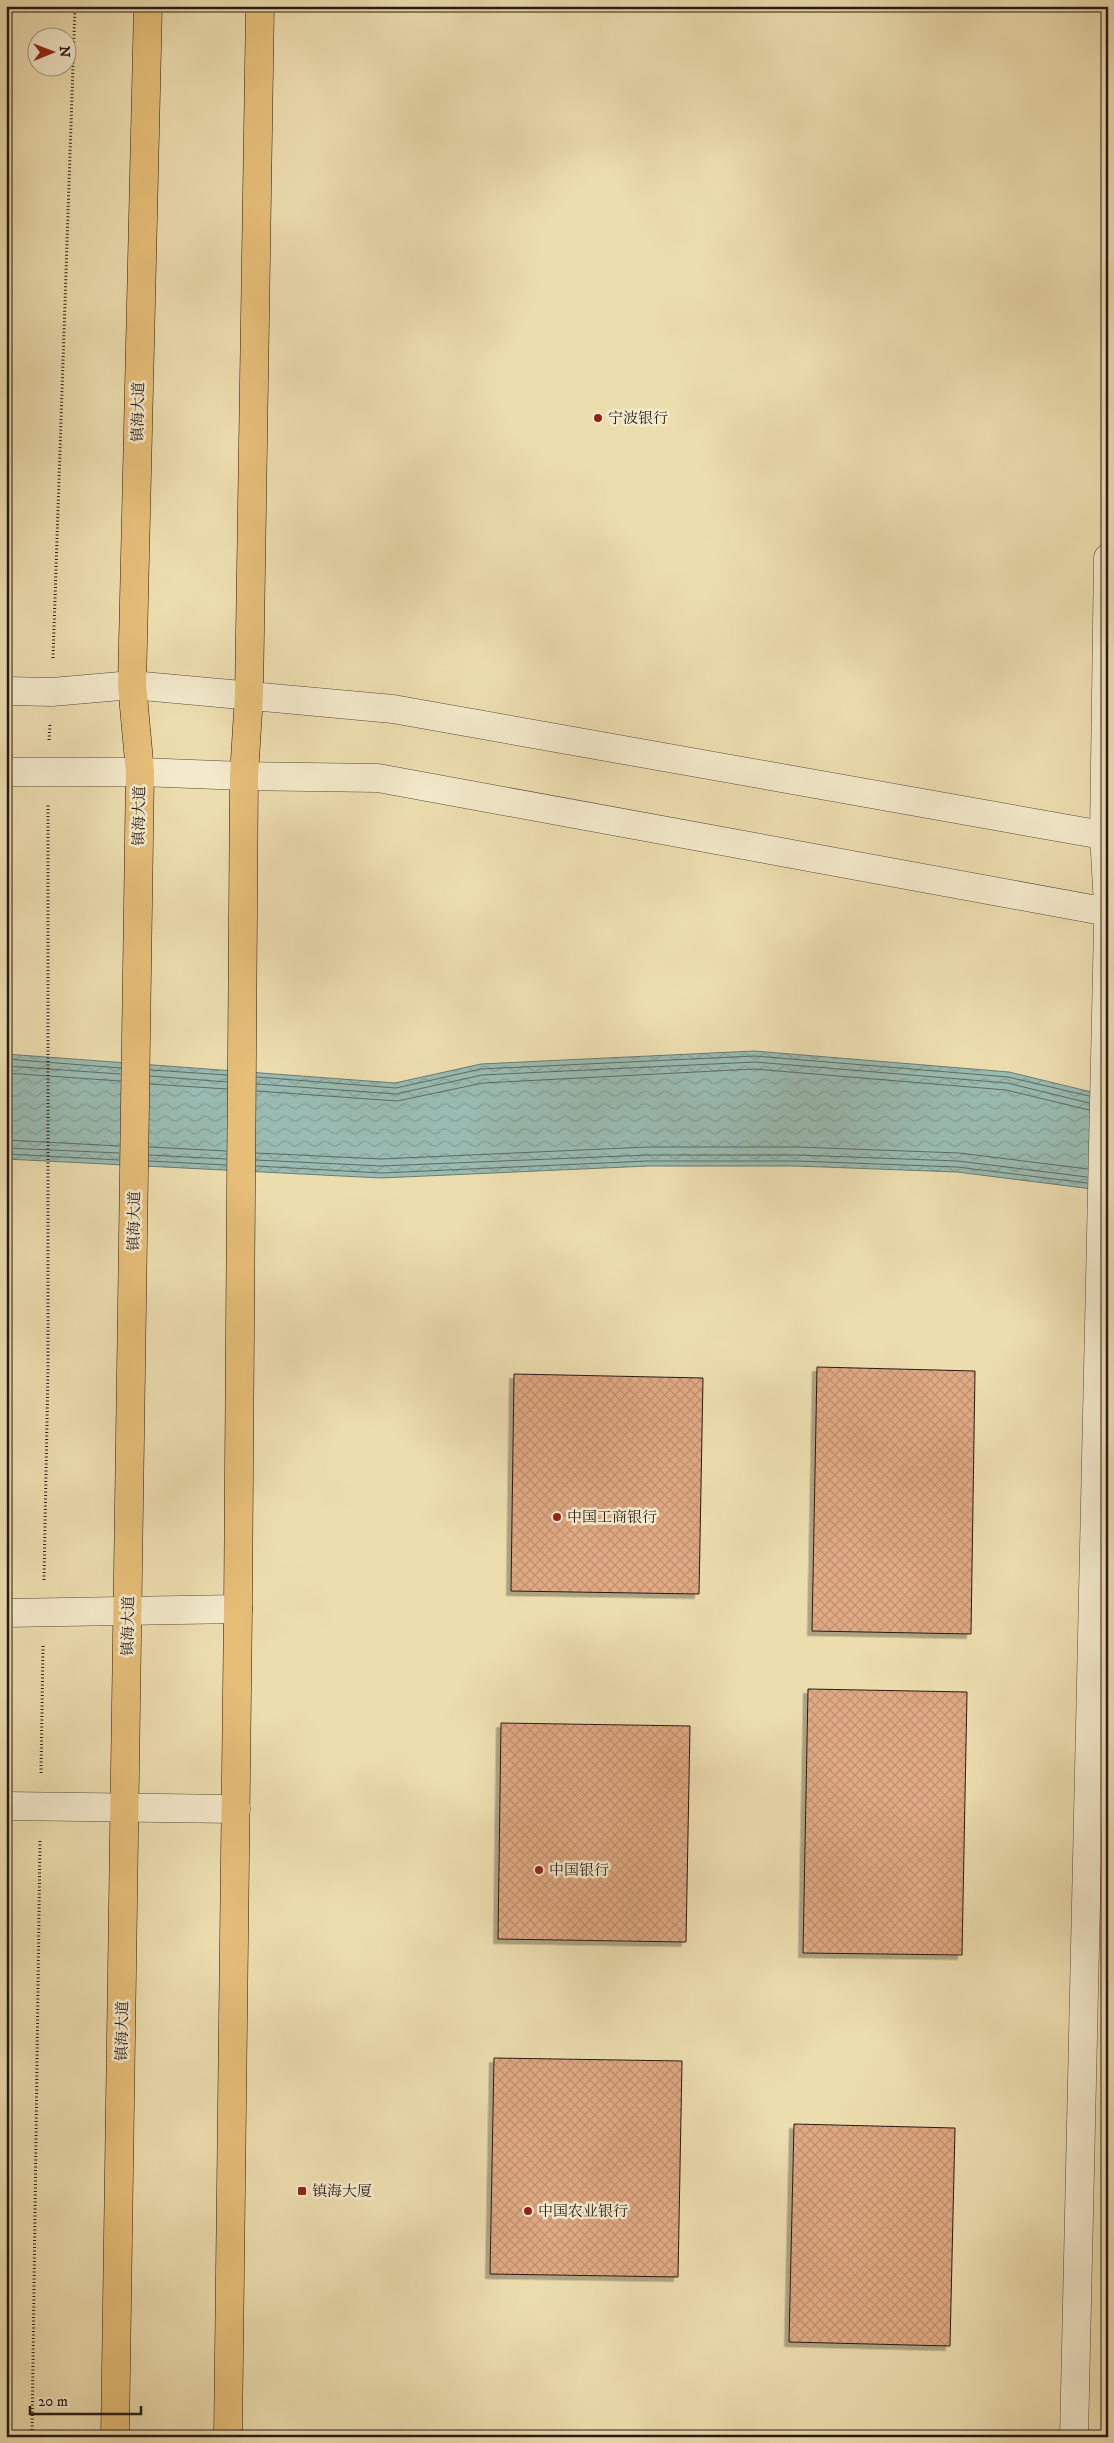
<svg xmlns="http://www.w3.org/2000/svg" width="1114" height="2443" font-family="'IM FELL DW Pica','Noto Serif SC',serif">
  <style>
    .water { fill: url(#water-waves); stroke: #6b7b73 }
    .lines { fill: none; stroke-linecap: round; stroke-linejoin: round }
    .shore { stroke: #606a63; stroke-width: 1 }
    .building { fill: url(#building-cross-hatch); stroke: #271a15; filter: url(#shadow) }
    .minor-casing { stroke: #584b3c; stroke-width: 29 }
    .major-casing { stroke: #271a15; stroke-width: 29 }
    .path { stroke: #271a15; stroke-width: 3; stroke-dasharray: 1 2.5; stroke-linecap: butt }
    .minor { stroke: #f3e9cb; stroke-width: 28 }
    .major { stroke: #e6be78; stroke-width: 28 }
    .poi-dot { fill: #8f2418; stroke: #f3e9cb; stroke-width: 2 }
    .labels { text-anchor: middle; stroke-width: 5; stroke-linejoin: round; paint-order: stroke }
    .street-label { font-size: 15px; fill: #271a15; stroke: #f3e9cb }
    .poi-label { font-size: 15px; fill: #271a15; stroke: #f3e9cb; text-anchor: start }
  </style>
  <defs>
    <pattern id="water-waves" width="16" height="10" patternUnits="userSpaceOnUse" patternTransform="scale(1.25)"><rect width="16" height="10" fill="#99bbb1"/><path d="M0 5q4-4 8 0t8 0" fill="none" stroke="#84a097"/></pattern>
    <pattern id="building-cross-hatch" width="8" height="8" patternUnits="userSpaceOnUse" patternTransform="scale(1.25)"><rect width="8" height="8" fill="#e0a983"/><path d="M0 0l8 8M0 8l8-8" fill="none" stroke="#c09170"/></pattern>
    <filter id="shadow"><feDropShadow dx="-4.5" dy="4.5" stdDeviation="0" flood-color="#0004"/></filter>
  </defs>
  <rect width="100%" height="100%" fill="#ecddaf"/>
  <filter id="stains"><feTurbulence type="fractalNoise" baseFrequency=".004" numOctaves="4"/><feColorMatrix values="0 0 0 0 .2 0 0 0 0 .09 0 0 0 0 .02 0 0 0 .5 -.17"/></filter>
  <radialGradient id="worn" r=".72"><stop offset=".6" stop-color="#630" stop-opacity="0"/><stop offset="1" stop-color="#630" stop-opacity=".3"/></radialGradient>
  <path class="water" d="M754 1051 1009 1072 1108 1096V1191L957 1172 796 1166H648L381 1178 6 1159V1054L395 1083 481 1064Z"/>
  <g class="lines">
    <path class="shore" d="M6 1059 121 1068
      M6 1066 120 1074
      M151 1070 227 1075
      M6 1073 120 1081
      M150 1076 227 1082
      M257 1077 396 1088 481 1069 755 1056 1008 1077 1089 1096
      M150 1084 227 1089
      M257 1084 396 1094 482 1075 755 1062 1007 1083 1089 1103
      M257 1091 397 1101 483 1083 754 1069 1006 1090 1089 1110
      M6 1140 119 1146
      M149 1147 226 1151
      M6 1148 119 1153
      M256 1153 381 1159 648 1147H797L959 1153 1088 1169
      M6 1154 119 1160
      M149 1155 226 1159
      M256 1160 381 1166 648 1155H797L958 1161 1087 1177
      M149 1161 226 1165
      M256 1166 381 1173 648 1161H797L957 1167 1087 1183"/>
  </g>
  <path class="building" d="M817 1367 975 1371 971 1634 812 1631Z
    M514 1374 703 1378 699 1594 511 1591Z
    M808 1689 967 1692 962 1955 803 1953Z
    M501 1723 690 1726 686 1942 498 1939Z
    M494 2058 682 2061 678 2277 490 2274Z
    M794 2124 955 2128 950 2346 789 2342Z"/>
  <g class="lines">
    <g class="minor-casing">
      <path id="minor" d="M1108 558 1104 835 1108 905
        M6 691 52 692 132 685 393 709 1108 836
        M6 772H140L244 776 378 778 1108 912
        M6 1613 238 1609
        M6 1806 236 1809
        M1074 2437 1108 926"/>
    </g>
    <g class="major-casing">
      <path id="major" d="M115 2437 140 772 132 685 148 6
        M228 2437 238 1609 244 776 249 695 260 6"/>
    </g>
    <path class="path" d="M53 658 75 6
      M49 740 50 724
      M44 1580 48 1369V804
      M41 1773 43 1646
      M32 2437 40 1839"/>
    <use href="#minor" class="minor"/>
    <use href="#major" class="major"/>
  </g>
  <g class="poi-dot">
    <circle cx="598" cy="418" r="5"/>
    <circle cx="557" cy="1517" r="5"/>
    <circle cx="539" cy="1870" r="5"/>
    <rect x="297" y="2186" width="10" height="10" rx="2.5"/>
    <circle cx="528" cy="2211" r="5"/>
  </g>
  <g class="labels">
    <g class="street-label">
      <text transform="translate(138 412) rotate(-89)" y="5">镇海大道</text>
      <text transform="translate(139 816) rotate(-89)" y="5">镇海大道</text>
      <text transform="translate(134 1221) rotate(-89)" y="5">镇海大道</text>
      <text transform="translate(128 1626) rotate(-89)" y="5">镇海大道</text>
      <text transform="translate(122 2031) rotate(-89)" y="5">镇海大道</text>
    </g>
    <g class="poi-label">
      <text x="608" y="423">宁波银行</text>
      <text x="567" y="1522">中国工商银行</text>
      <text x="549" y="1875">中国银行</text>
      <text x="312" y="2196">镇海大厦</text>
      <text x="538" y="2216">中国农业银行</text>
    </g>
  </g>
  <rect width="1114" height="2443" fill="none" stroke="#ecddaf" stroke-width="25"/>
  <rect x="8" y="8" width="1099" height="2428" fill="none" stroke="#271a15" stroke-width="2.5"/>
  <rect x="12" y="12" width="1089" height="2418" fill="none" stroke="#271a15"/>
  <g transform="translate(52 52) rotate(89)"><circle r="24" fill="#f3e9cb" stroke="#a19682"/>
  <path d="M0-4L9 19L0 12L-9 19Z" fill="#8f2418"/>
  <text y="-8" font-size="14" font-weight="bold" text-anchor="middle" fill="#271a15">N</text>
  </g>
  <path d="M30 2406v8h111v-8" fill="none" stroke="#271a15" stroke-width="2.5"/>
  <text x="38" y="2406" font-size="15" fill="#271a15" stroke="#f3e9cb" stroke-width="4" paint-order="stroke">20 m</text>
  <rect width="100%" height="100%" filter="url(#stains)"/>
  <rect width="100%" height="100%" fill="url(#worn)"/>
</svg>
